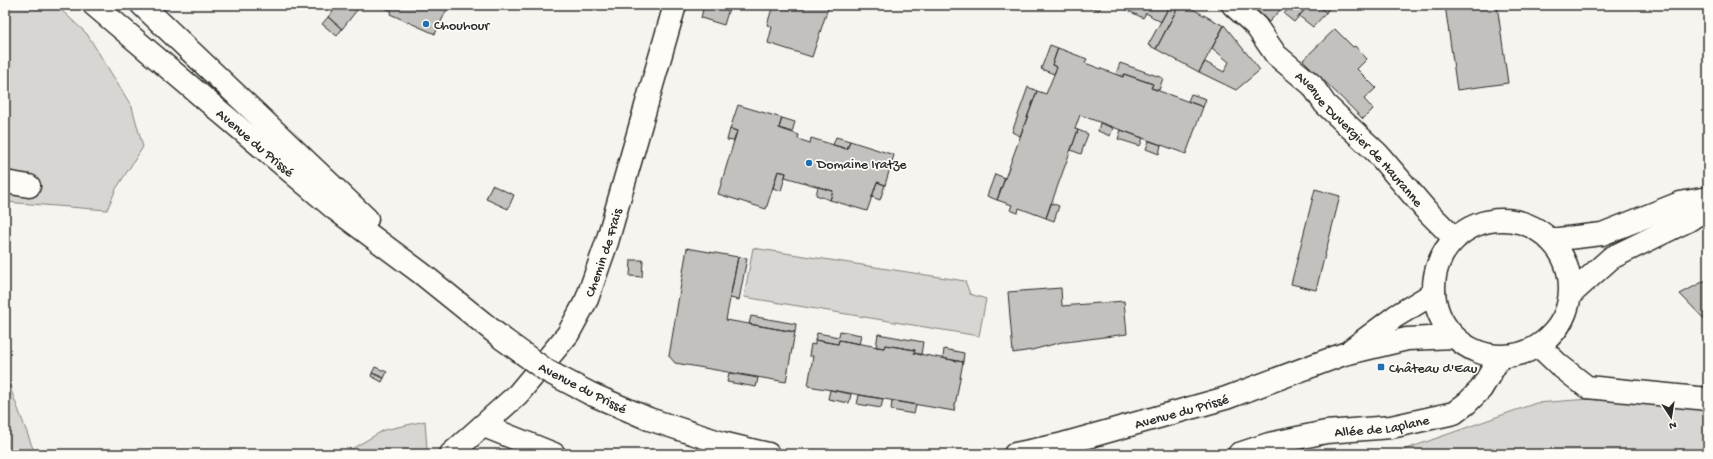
<svg xmlns="http://www.w3.org/2000/svg" width="1713" height="459" font-family="'Gochi Hand',sans-serif">
  <style>
    .green { fill: #d7d6d2; stroke: #81807e }
    .building { fill: #c2c1be; stroke: #2b2b2b }
    .lines { fill: none; stroke-linecap: round; stroke-linejoin: round }
    .minor-casing { stroke: #2b2b2b; stroke-width: 25 }
    .major-casing { stroke: #2b2b2b; stroke-width: 25 }
    .minor { stroke: #fdfcf7; stroke-width: 22 }
    .major { stroke: #fdfcf7; stroke-width: 22 }
    .major-bridge-casing { stroke: #2b2b2b; stroke-width: 25; stroke-linecap: butt }
    .major-bridge { stroke: #fdfcf7; stroke-width: 22 }
    .poi-dot { fill: #1f6fb2; stroke: #fdfcf7; stroke-width: 1.5 }
    .labels { text-anchor: middle; stroke-width: 3.5; stroke-linejoin: round; paint-order: stroke }
    .poi-label { font-size: 14px; fill: #2b2b2b; stroke: #fdfcf7; text-anchor: start }
    .street-label { font-size: 14px; fill: #2b2b2b; stroke: #fdfcf7 }
  </style>
  <rect width="100%" height="100%" fill="#f5f4ef"/>
  <filter id="ink" filterUnits="userSpaceOnUse"><feTurbulence type="fractalNoise" baseFrequency=".025" numOctaves="2"/><feDisplacementMap in="SourceGraphic" scale="8" xChannelSelector="R" yChannelSelector="G"/><feConvolveMatrix kernelMatrix="1 2 1 2 8 2 1 2 1" color-interpolation-filters="sRGB"/></filter>
  <g filter="url(#ink)">
    <path class="green" d="M5 5H56L87 34 132 107 143 147 116 189 107 210 5 202Z
      M753 248 965 281 970 294 986 299 979 336 744 297Z
      M5 374 35 454H5Z
      M1669 393 1708 413V454H1392L1536 403Z
      M425 421 427 449 423 454H343L384 430Z"/>
    <path class="building" d="M338 5H361L342 29 328 17Z
      M377 5H449L435 34 390 14 392 11Z
      M704 5H730L724 25 701 18Z
      M773 5H829L812 57 768 43 772 27 767 25Z
      M1084 5H1103L1099 10Z
      M1117 5H1170L1161 22 1146 13 1143 18Z
      M1170 5 1177 9 1156 49 1148 45Z
      M1179 5H1185L1224 26 1199 72 1156 49Z
      M1251 5H1285L1269 22Z
      M1291 5H1309L1294 22 1284 14Z
      M1309 5H1318L1326 13 1313 27 1299 16Z
      M1318 5H1331L1326 13Z
      M1445 5H1497L1508 83 1457 90Z
      M328 17 342 29 337 36 322 24Z
      M1224 25 1260 70 1236 90 1199 72 1205 62 1224 72 1229 62 1212 48Z
      M1335 29 1353 47 1355 46 1367 59 1357 69 1376 88 1364 99 1373 109 1363 119 1303 60Z
      M1050 45 1058 48 1052 65 1057 67 1054 74 1041 69Z
      M1058 48 1087 59 1085 63 1123 77 1124 74 1153 84 1151 88 1203 107 1186 154 1080 115 1075 129 1078 130 1046 218 1019 208 1018 213 1010 210 1012 205 997 200 1037 91 1046 94 1057 67 1052 65Z
      M1120 63 1163 78 1159 90 1151 88 1153 84 1124 74 1123 77 1116 74Z
      M1028 87 1037 91 1020 136 1012 132Z
      M1191 94 1206 99 1203 107 1188 101Z
      M738 105 782 118 779 128 799 135 798 139 810 143 811 138 847 149 850 141 894 155 885 185 877 182 867 211 830 200 833 191 785 177 786 173 778 171 766 209 718 194 737 131 730 129Z
      M782 118 795 122 792 132 779 128Z
      M1100 123 1113 128 1110 136 1098 131Z
      M730 129 737 131 734 141 727 140Z
      M1078 130 1088 134 1081 154 1071 150Z
      M1121 130 1143 138 1140 146 1118 139Z
      M836 137 850 141 847 149 833 145Z
      M1149 141 1161 145 1159 154 1146 149Z
      M778 171 786 173 781 191 773 188Z
      M995 174 1005 178 997 200 987 196Z
      M877 182 885 185 880 200 872 197Z
      M492 185 514 195 508 209 486 199Z
      M818 187 833 191 830 200 816 195Z
      M1315 189 1340 196 1316 290 1291 284Z
      M1051 203 1059 206 1054 221 1046 218Z
      M687 248 738 257 726 320 795 332 786 382 675 363 669 356Z
      M738 257 747 258 739 300 730 298Z
      M631 260H643L642 277 630 276Z
      M1708 279V323L1680 294Z
      M1061 288 1062 306 1124 301 1127 334 1066 342H1062L1032 350 1013 353 1008 292Z
      M751 316 796 324 795 332 749 324Z
      M840 331 861 335 859 344 839 340 838 344 815 340 817 333 839 337Z
      M878 334 923 342 921 355 914 353 915 350 885 345 884 348 876 347Z
      M815 340 838 344 839 340 884 348 885 345 915 350 914 353 963 362 954 411 808 386 813 356H809L811 344 815 345Z
      M944 349 964 353 963 362 943 358Z
      M375 367 387 372 384 378 372 373Z
      M372 373 384 378 382 382 371 376Z
      M729 373 758 378 756 387 727 382Z
      M830 390 851 394 849 403 828 399Z
      M859 395 883 399 881 408 857 404Z
      M892 401 916 405 914 414 891 410Z"/>
    <g class="lines">
      <g class="minor-casing">
        <g id="minor">
          <path id="s1" d="M1233 5 1256 26 1276 55 1312 85 1325 104 1377 153 1425 209 1455 239"/>
          <path d="M5 182 29 186"/>
          <path d="M1539 346 1559 365 1587 387 1708 399"/>
          <path d="M484 426 554 454"/>
          <path id="s2" d="M451 454 518 394 568 334 587 299 607 242 675 5"/>
          <path id="s3" d="M1239 454 1269 444 1326 432 1391 427 1454 413 1467 403 1481 389 1500 357"/>
        </g>
      </g>
      <g class="major-casing">
        <g id="major">
          <path id="s4" d="M94 5 335 209 421 273 503 339"/>
          <path d="M142 5 367 219"/>
          <circle cx="1502" cy="288" r="68"/>
          <path d="M1550 240 1602 234 1680 203 1708 198"/>
          <path d="M1571 294 1611 258 1689 220 1708 208"/>
          <path d="M1352 349 1396 316 1434 293"/>
          <path d="M591 394 649 419 722 443 768 454"/>
          <path id="s5" d="M1015 454 1059 445 1226 398 1344 354 1407 339 1454 337"/>
        </g>
      </g>
      <use href="#minor" class="minor"/>
      <use href="#major" class="major"/>
      <g class="major-bridge-casing">
        <path id="major-bridge" d="M503 339 547 371 591 394"/>
      </g>
      <use href="#major-bridge" class="major-bridge"/>
    </g>
  </g>
  <g class="poi-dot">
    <circle cx="426" cy="24" r="4"/>
    <circle cx="809" cy="163" r="4"/>
    <rect x="1377" y="363" width="8" height="8" rx="2"/>
  </g>
  <g class="labels">
    <g class="poi-label">
      <text x="434" y="29">Chouhour</text>
      <text x="817" y="168">Domaine Iratze</text>
      <text x="1389" y="372">Château d'Eau</text>
    </g>
    <g class="street-label">
      <text dy="5" stroke="none"><textPath href="#s1" startOffset="185">Avenue Duvergier de Hauranne</textPath></text>
      <text dy="5" stroke="none"><textPath href="#s4" startOffset="212">Avenue du Prissé</textPath></text>
      <text dy="5" stroke="none"><textPath href="#s2" startOffset="257">Chemin de Frais</textPath></text>
      <text transform="translate(583 387) rotate(27)" y="5">Avenue du Prissé</text>
      <text dy="5" stroke="none"><textPath href="#s5" startOffset="172">Avenue du Prissé</textPath></text>
      <text dy="5" stroke="none"><textPath href="#s3" startOffset="146">Allée de Laplane</textPath></text>
    </g>
  </g>
  <rect width="1713" height="459" fill="none" stroke="#fdfcf7" stroke-width="20"/>
  <rect x="10" y="10" width="1693" height="439" fill="none" stroke="#2b2b2b" stroke-width="1.5" filter="url(#ink)"/>
  <g transform="translate(1671 417) rotate(168)" stroke="#fdfcf7" stroke-width="3" paint-order="stroke">
  <path d="M0-3L7 15L0 10L-7 15Z" fill="#2b2b2b"/>
  <text y="-6" font-size="11" font-weight="bold" text-anchor="middle" fill="#2b2b2b">N</text>
  </g>
</svg>
